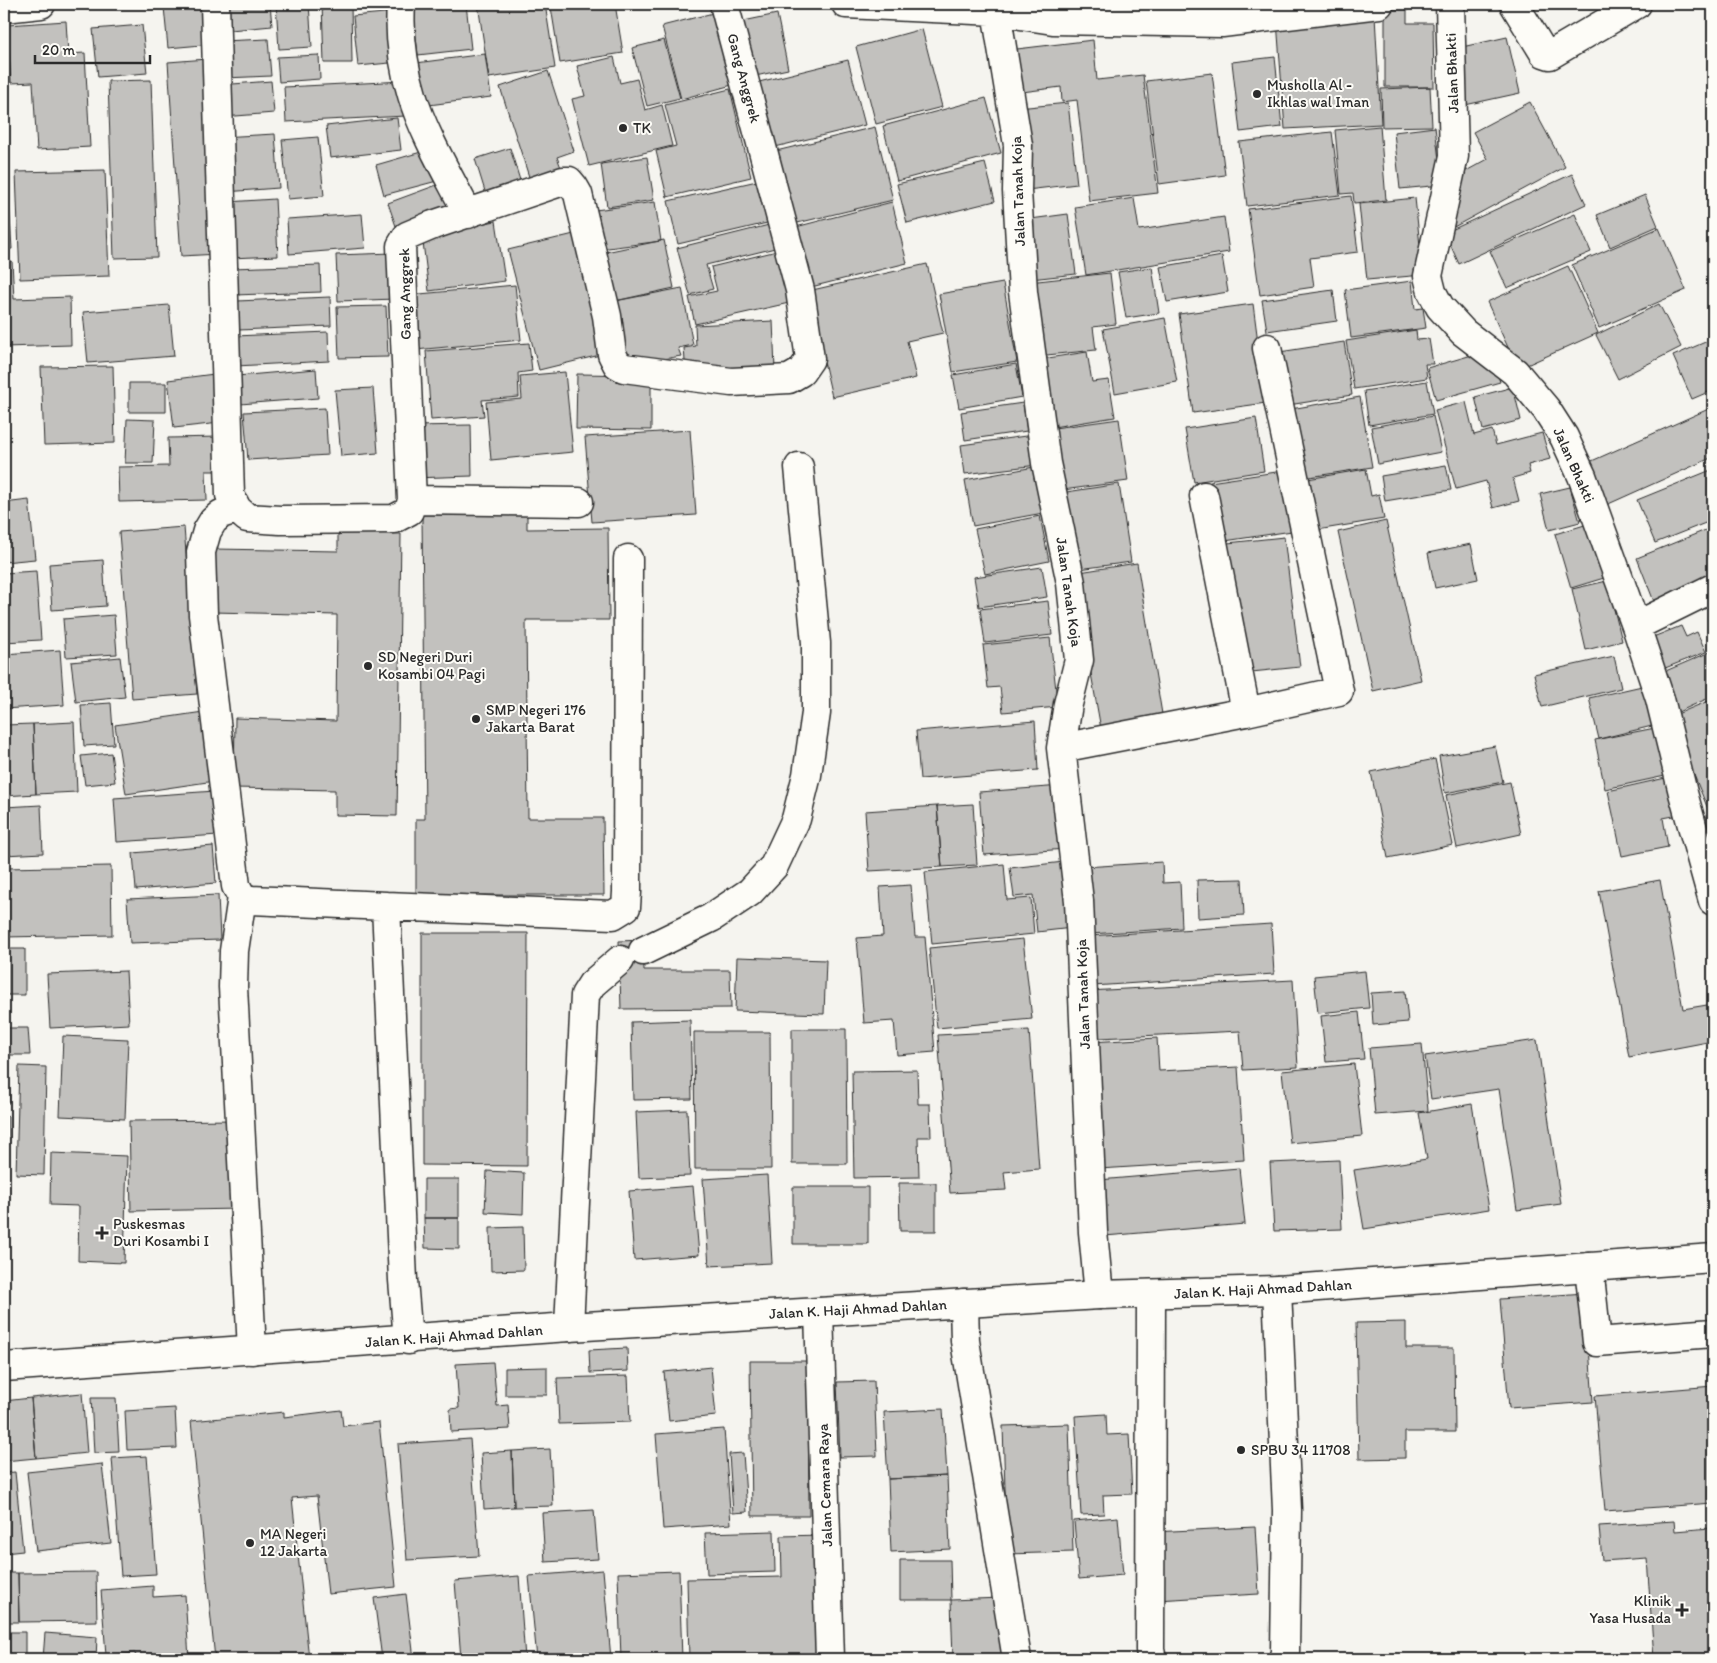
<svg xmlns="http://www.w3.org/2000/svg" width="1717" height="1663" font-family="Itim,sans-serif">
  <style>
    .building { fill: #c2c1be; stroke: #2b2b2b }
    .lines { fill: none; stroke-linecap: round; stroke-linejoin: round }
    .minor-casing { stroke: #2b2b2b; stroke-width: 31 }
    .major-casing { stroke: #2b2b2b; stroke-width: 31 }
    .minor { stroke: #fdfcf7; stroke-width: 28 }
    .major { stroke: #fdfcf7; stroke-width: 28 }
    .poi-dot { fill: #2b2b2b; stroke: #fdfcf7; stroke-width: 2 }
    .labels { text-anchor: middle; stroke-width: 4; stroke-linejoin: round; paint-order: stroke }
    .street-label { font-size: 15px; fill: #2b2b2b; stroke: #fdfcf7 }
    .poi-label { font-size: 15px; fill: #2b2b2b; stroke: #fdfcf7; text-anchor: start }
  </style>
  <rect width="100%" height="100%" fill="#f5f4ef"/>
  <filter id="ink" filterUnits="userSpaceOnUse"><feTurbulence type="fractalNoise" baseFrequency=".02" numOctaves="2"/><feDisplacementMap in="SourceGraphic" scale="10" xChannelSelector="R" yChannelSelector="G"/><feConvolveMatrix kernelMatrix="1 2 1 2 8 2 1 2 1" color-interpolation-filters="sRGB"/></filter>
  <g filter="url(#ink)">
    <path class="building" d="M196 4H209L213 44 168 48 164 7Z
      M217 4H270L272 26 220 31Z
      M276 4H309L312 47 279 49Z
      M322 4H351L352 63H324Z
      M412 4H466L471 49 418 55Z
      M478 4H545L555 68 489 78Z
      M573 4H615L623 53 560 63 551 7Z
      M1133 4H1157L1134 8Z
      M1385 9H1407V23H1433L1434 87H1385Z
      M395 12 400 62 358 66 353 16Z
      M713 13 732 85 681 99 662 26Z
      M777 14 788 69 746 78 734 23Z
      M1375 16 1381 124 1285 129 1277 21Z
      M66 21 68 54 85 53 90 147 37 150 33 82 11 83 7 25Z
      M142 25 147 73 98 77 93 29Z
      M922 29 942 107 876 124 856 47Z
      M1507 37 1520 93 1465 105 1453 49Z
      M268 39 271 76 225 78 222 41Z
      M664 40 680 98 647 106 632 48Z
      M1093 40 1097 80 1143 75 1158 193 1089 201 1077 100 1062 102 1061 87 1022 92 1017 49Z
      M485 54 491 97 421 106 416 63Z
      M319 55 320 79 279 82 277 57Z
      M614 57 620 83 637 79 645 110 662 105 672 146 589 166 572 99 585 96 577 66Z
      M1275 57 1282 127 1240 132 1232 62Z
      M207 59 219 254 181 256 168 62Z
      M848 60 865 125 767 149 751 84Z
      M548 71 574 151 557 157 563 173 531 183 500 87Z
      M1212 73 1225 175 1159 184 1146 81Z
      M151 80 157 257 114 258 108 81Z
      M271 81 274 113 223 117 220 85Z
      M404 81 406 116 286 122 284 87Z
      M1430 87 1432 126 1382 127 1381 89Z
      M730 89 751 177 667 197 656 151 676 146 665 105Z
      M4 94H5L7 136H4Z
      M986 98 1001 153 897 181 883 126Z
      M1530 102 1565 167 1450 229 1455 177 1488 159 1473 132Z
      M1068 103 1077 184 1027 190 1018 108Z
      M397 118 401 150 330 158 326 126Z
      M1380 126 1386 200 1354 203 1353 193 1341 194 1335 130Z
      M875 127 893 200 789 225 772 152Z
      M1435 127 1442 185 1400 189 1394 132Z
      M1332 132 1340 195 1247 206 1239 142Z
      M275 134 279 188 225 192 221 137Z
      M318 137 324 196 288 199 282 140Z
      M510 148 523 190 488 201 475 159Z
      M428 150 437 181 384 195 376 165Z
      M647 157 654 200 607 207 601 164Z
      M985 163 995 201 907 223 897 184Z
      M105 170 109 276 20 279 16 172Z
      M1572 174 1586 204 1459 264 1445 233Z
      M757 181 767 223 678 244 668 201Z
      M445 182 457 215 399 235 388 203Z
      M1645 195 1658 226 1610 247 1597 215Z
      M1351 196 1358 252 1310 258 1314 287 1260 295 1248 209Z
      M1134 198 1139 230 1224 217 1229 252 1086 275 1075 207Z
      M1415 198 1423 275 1367 280 1359 204Z
      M275 199 278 256 230 258 227 202Z
      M4 202H9L12 249H4Z
      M655 202 661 241 593 250 588 211Z
      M892 202 907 263 807 288 792 228Z
      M362 214 365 248 289 254 287 219Z
      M1068 214 1076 274 1031 279 1023 220Z
      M1575 214 1591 252 1507 288 1490 251Z
      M496 221 505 281 429 291 422 234Z
      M769 225 775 248 706 265 713 289 690 295 677 248Z
      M1659 228 1686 290 1599 328 1572 265Z
      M574 234 604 354 539 370 508 250Z
      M664 240 674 288 606 303 596 254Z
      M777 251 789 303 695 324 689 297 717 291 711 267Z
      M393 253 396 299 338 301 336 255Z
      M1222 256 1228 292 1167 302 1160 267Z
      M4 261H12L14 299 70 297 71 345 4 347Z
      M927 264 943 333 907 341 916 378 832 397 808 291Z
      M320 265 321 292 234 295 232 268Z
      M1568 266 1598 333 1518 369 1487 302Z
      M1152 267 1159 313 1126 318 1118 272Z
      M1110 273 1116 324 1093 327 1096 350 1037 356 1029 282Z
      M1412 281 1415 309 1423 308 1426 328 1351 338 1345 290Z
      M1003 283 1017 362 953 372 939 294Z
      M515 285 521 340 415 350 409 295Z
      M682 288 693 345 678 348 681 356 624 366 610 302Z
      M1333 290 1337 321 1267 331 1262 300Z
      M330 297 331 326 239 330 237 301Z
      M1253 304 1266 403 1193 413 1179 314Z
      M1659 304 1681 347 1618 379 1596 335Z
      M169 305 174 356 88 363 83 312Z
      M386 306 388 357 339 358 337 307Z
      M1165 318 1177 382 1115 393 1103 329Z
      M773 321 775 370 686 374 684 348 696 346 695 325Z
      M1416 330 1417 340 1429 339 1433 364H1425L1427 378 1354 389 1346 341Z
      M328 332 329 361 236 366 235 336Z
      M1710 340 1713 348V390L1692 399 1673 356Z
      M1344 342 1352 395 1282 406 1273 353Z
      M529 343 532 371 518 373 519 397 482 400 484 416 431 420 426 351Z
      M1087 352 1092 382 1109 380 1115 417 1047 428 1035 360Z
      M1479 353 1493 360 1500 382 1436 400 1427 368Z
      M1016 364 1022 397 959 408 953 375Z
      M113 366 115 443 44 445 41 367Z
      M316 369 318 398 240 404 237 376Z
      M565 372 573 452 491 460 486 402 522 399 520 376Z
      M214 374 220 423 174 428 168 380Z
      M577 374 651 375V430L576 429Z
      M1427 381 1433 414 1369 425 1364 391Z
      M129 383H166V412H129Z
      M1513 387 1521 420 1483 430 1475 397Z
      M373 388 378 453 341 456 335 390Z
      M1360 397 1372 467 1297 479 1285 410Z
      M1466 402 1474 435 1492 430 1496 445 1542 433 1550 459 1528 465 1530 473 1513 478 1519 501 1493 508 1486 481 1456 489 1435 410Z
      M1023 403 1027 431 965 440 961 412Z
      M1713 407V457L1604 506 1585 464Z
      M325 408 328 455 248 460 244 412Z
      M1433 416 1441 452 1378 464 1371 427Z
      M1256 418 1264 471 1194 482 1185 429Z
      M127 419 155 420 153 463H125Z
      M1119 419 1128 481 1056 491 1047 429Z
      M471 425 472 476 413 478 412 426Z
      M690 430 696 515 592 522 585 437Z
      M1033 435 1037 465 965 474 961 445Z
      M219 437 220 471H206L207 500 119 502 118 467 169 466 168 438Z
      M1446 465 1451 490 1385 501 1381 476Z
      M1034 467 1043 513 973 526 965 480Z
      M1366 469 1371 496 1379 494 1384 519 1311 531 1302 480Z
      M1711 470 1713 475V520L1655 543 1637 500Z
      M1283 471 1292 531 1218 542 1210 482Z
      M1119 484 1131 562 1072 570 1060 493Z
      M1570 487 1580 522 1549 530 1540 494Z
      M29 500 35 559 4 562V503Z
      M527 514V529L608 528 609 620H526L528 818H603L604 895H416V819H425L422 515Z
      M1040 516 1049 561 985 574 975 529Z
      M1386 521 1421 680 1373 691 1338 532Z
      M1588 524 1604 578 1571 588 1555 534Z
      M184 527 197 694 132 699 119 532Z
      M1713 527V580L1655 604 1637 558Z
      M338 532 401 534 397 816 335 815V790L234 788 235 718 336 721 337 615 213 612V549L338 551Z
      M1284 537 1300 667 1242 673 1218 544Z
      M1471 544 1478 579 1435 588 1428 553Z
      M103 560 106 606 52 610 49 564Z
      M1137 563 1162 714 1101 729 1073 573Z
      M1042 567 1047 597 979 607 974 577Z
      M36 571 41 640 4 642V573Z
      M1607 581 1622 641 1586 650 1572 589Z
      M1048 601 1052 635 985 643 980 609Z
      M114 615 117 654 66 657 63 619Z
      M1681 626 1686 637 1697 632 1706 652 1655 672 1643 641Z
      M1050 638 1058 707 1003 712 1000 687 988 688 983 645Z
      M60 650 64 705 4 709V654Z
      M1710 652 1713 659V696L1678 712 1661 673Z
      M1614 656 1621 688 1542 707 1534 674Z
      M120 657 125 697 76 702 71 662Z
      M1642 686 1652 726 1599 739 1589 698Z
      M1713 699V807L1708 809 1670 717Z
      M111 703 114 744 84 746 81 705Z
      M210 711 221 780 126 794 115 725Z
      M1035 721 1038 770 920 779 916 731Z
      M74 722 77 792 36 794 33 724Z
      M33 724 36 794 4 796V725Z
      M1655 728 1665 776 1605 789 1595 740Z
      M1495 746 1503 782 1445 793 1439 756Z
      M111 753 115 782 85 785 81 756Z
      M1435 759 1453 845 1388 858 1371 772Z
      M1670 777 1679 815 1663 818 1668 847 1622 856 1608 791Z
      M1510 782 1521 834 1457 848 1446 795Z
      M1062 786 1066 849 984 855 979 792Z
      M215 791 218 835 117 842 114 798Z
      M973 804 977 865 942 867 937 806Z
      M41 805 43 853 4 855V807Z
      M937 806 942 867 869 871 865 811Z
      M1713 814V864L1694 820Z
      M213 846 216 883 136 890 133 853Z
      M1064 862 1072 928 1037 932 1033 895 1014 897 1010 868Z
      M1162 862 1163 883 1180 882 1182 928 1090 934 1085 867Z
      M1004 864 1007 900 1031 898 1034 934 932 944 925 872Z
      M111 866 112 935 4 937V868Z
      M1242 879 1244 915 1198 918 1197 880Z
      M1660 880 1683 1009 1713 1004V1041L1629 1057 1599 891Z
      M911 885 915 937H925L935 1052 897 1055 894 1021 864 1023 857 938 883 936 880 887Z
      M218 895 220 940 130 943 127 899Z
      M1271 924 1274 974 1093 986 1089 936Z
      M422 933H528L527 1166 422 1165Z
      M1023 939 1032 1019 937 1028 929 948Z
      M643 940 644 970H730L731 1008 621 1009 619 941Z
      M4 949H25V995H4Z
      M737 957 826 960 824 1014 735 1011Z
      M126 971 129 1024 50 1028 47 974Z
      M1365 971 1369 1008 1318 1013 1314 976Z
      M1293 980 1298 1067 1243 1070 1240 1031 1099 1038 1097 1006 1088 991Z
      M1405 991 1408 1022 1373 1025 1371 993Z
      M1359 1012 1364 1059 1326 1062 1321 1016Z
      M690 1020 692 1099 633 1100 631 1022Z
      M4 1028H28L30 1055H4Z
      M792 1029H846L847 1164H792Z
      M1029 1030 1039 1169 1004 1172 1006 1190 950 1193 938 1035Z
      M694 1032H770L771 1169H695Z
      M63 1036 128 1039 125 1119 60 1116Z
      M1157 1038 1159 1071 1238 1067 1244 1160 1099 1169 1091 1042Z
      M1537 1040 1561 1204 1517 1210 1499 1089 1431 1099 1425 1056Z
      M1422 1044 1428 1111 1375 1115 1369 1048Z
      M4 1061H9V1103H4Z
      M1354 1064 1362 1136 1290 1143 1282 1071Z
      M19 1066 46 1067 44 1175 16 1174Z
      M917 1070 918 1104H930L931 1137H918L919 1177 854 1178 852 1071Z
      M1472 1104 1489 1209 1364 1229 1354 1170 1427 1159 1419 1113Z
      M687 1110 690 1176 639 1178 636 1112Z
      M4 1116H8V1146H4Z
      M238 1120 240 1209 131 1211 129 1121Z
      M51 1153 127 1156 124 1263 78 1261 79 1206 50 1205Z
      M1339 1160 1342 1229 1274 1231 1270 1163Z
      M1239 1168 1245 1224 1105 1236 1099 1180Z
      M487 1171 524 1173 523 1214 485 1212Z
      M767 1175 772 1263 709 1266 703 1179Z
      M424 1179H459V1218H424Z
      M899 1183H936V1231H900Z
      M693 1186 699 1255 634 1260 629 1191Z
      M793 1187H868V1244H793Z
      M424 1218H459V1249L425 1248Z
      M523 1227 524 1270 491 1271 490 1228Z
      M1585 1293 1593 1402 1509 1408 1500 1299Z
      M1406 1322V1348H1454L1455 1432H1405V1458L1359 1459 1356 1323Z
      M627 1348 628 1371 590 1373 589 1350Z
      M750 1361H808L809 1516H752Z
      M493 1362 497 1406 508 1405 510 1429 451 1432 450 1409 459 1408 456 1364Z
      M547 1367V1395H505V1368Z
      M711 1367 716 1416 669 1421 664 1372Z
      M628 1376 630 1422 559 1424 557 1378Z
      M874 1381 877 1456 840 1457 837 1382Z
      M1713 1386V1503L1605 1511 1595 1396Z
      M82 1393 87 1453 36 1458 31 1398Z
      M31 1398 36 1458 4 1461V1401Z
      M91 1398H116L119 1452 94 1453Z
      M175 1408 177 1448 127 1450 125 1411Z
      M943 1409 947 1476 888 1479 884 1412Z
      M341 1410 343 1426 379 1422 396 1587 328 1594 317 1496 292 1498 309 1659H215L191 1421 284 1412V1417Z
      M1106 1414 1107 1435 1129 1434 1132 1494 1103 1495 1104 1514 1081 1515 1075 1416Z
      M1069 1424 1073 1552 1007 1554 1003 1426Z
      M724 1429 731 1524 663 1529 656 1434Z
      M470 1439 479 1556 407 1560 398 1444Z
      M550 1449 553 1506 514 1507 512 1451Z
      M512 1451 514 1507 484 1509 481 1453Z
      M743 1453 747 1512 733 1513 729 1454Z
      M147 1456 156 1574 121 1576 112 1458Z
      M102 1464 111 1543 36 1551 27 1472Z
      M15 1472 23 1551 4 1553V1473Z
      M947 1476 950 1549 891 1552 888 1479Z
      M594 1510 598 1559 545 1562 542 1513Z
      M1710 1515H1713V1659H1654L1647 1558 1602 1561 1599 1526 1674 1521 1675 1531 1710 1528Z
      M1118 1517 1123 1575 1079 1579 1074 1521Z
      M1255 1527 1259 1594 1157 1600 1152 1532Z
      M774 1531 775 1572 707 1574 705 1533Z
      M822 1535V1659H689L687 1579 782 1577 781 1536Z
      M900 1560H950L951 1600H900Z
      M603 1570 611 1659H537L529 1576Z
      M679 1571 682 1659H621L618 1573Z
      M96 1572 97 1621 19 1622 18 1573Z
      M4 1573H18L19 1622H4Z
      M519 1576 525 1659H461L455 1581Z
      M153 1586V1597L185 1595 189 1659H136L135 1653 106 1655 101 1590Z
      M406 1594 414 1659H382L374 1598Z
      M1000 1598 1003 1659H953L951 1600Z
      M4 1632H25V1659H4Z
      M45 1633 97 1637 96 1659H43Z"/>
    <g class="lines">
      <g class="minor-casing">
        <path id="minor" d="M215 4 230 495 237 509 247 518 280 520 394 519 409 511 412 500 401 246 407 236 433 225 563 181H569L574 187 578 194 607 316 612 354 617 364 624 368 731 382 789 379 801 372 810 359 800 290 724 4
          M401 4C399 34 403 66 412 95 423 133 450 178 468 214
          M846 4 996 11 1053 20 1222 23 1379 4
          M1450 4 1454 156 1428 276 1432 292 1440 307 1463 332 1515 372 1546 409 1564 437 1582 476 1636 626 1660 699 1683 793 1713 901
          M1514 4 1544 53 1550 55 1637 4
          M4 8 41 4
          M996 11 1018 145 1017 191 1023 292 1046 463 1071 583 1079 660 1068 704 1061 748 1079 901 1093 1232 1099 1295
          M412 500 579 502
          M237 509 221 514 213 521 207 531 201 552 203 615 236 886 242 897 234 951 233 987 252 1350
          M1636 626 1713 588
          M1246 712 1339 691 1267 348
          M1061 748 1246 712 1204 496
          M242 897 251 900 386 906
          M643 951 711 918 750 892 774 866 796 819 807 775 816 713V643L799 467
          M1589 1267 1597 1342 1713 1333
          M1277 1290 1287 1510 1285 1653 1283 1659
          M1151 1294 1150 1650 1152 1659
          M964 1303 965 1341 1017 1659
          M819 1312 830 1659
          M569 1327 585 995 592 984 620 960
          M408 1340 403 1280 386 906 613 915 626 907 627 892 628 559"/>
      </g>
      <g class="major-casing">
        <path id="major" d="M4 1367 569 1327 819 1312 1099 1295 1277 1290 1713 1258"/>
      </g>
      <use href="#minor" class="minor"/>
      <use href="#major" class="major"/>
    </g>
  </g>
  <g class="poi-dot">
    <circle cx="1257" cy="94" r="5"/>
    <circle cx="623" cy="128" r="5"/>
    <circle cx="368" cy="666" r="5"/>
    <circle cx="476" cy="719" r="5"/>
    <path d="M99.5 1225.5h5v5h5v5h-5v5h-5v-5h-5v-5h5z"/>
    <circle cx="1241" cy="1450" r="5"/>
    <circle cx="250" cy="1543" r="5"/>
    <path d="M1679.5 1602.5h5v5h5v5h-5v5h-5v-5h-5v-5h5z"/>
  </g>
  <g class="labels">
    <g class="street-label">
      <text transform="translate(1452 73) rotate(-92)" y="5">Jalan Bhakti</text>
      <text transform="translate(744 78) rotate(75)" y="5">Gang Anggrek</text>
      <text transform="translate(1018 191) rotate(-92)" y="5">Jalan Tanah Koja</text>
      <text transform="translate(405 294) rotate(-91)" y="5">Gang Anggrek</text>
      <text transform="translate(1574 465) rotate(66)" y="5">Jalan Bhakti</text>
      <text transform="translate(1069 592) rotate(82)" y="5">Jalan Tanah Koja</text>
      <text transform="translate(1083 994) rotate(-92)" y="5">Jalan Tanah Koja</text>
      <text transform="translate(1263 1289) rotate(-3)" y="5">Jalan K. Haji Ahmad Dahlan</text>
      <text transform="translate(858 1309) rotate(-3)" y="5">Jalan K. Haji Ahmad Dahlan</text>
      <text transform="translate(454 1336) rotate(-4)" y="5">Jalan K. Haji Ahmad Dahlan</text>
      <text transform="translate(825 1485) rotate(-92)" y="5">Jalan Cemara Raya</text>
    </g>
    <g class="poi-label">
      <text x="1267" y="90">Musholla Al -<tspan x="1267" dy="17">Ikhlas wal Iman</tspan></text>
      <text x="633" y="133">TK</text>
      <text x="378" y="662">SD Negeri Duri<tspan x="378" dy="17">Kosambi 04 Pagi</tspan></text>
      <text x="486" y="715">SMP Negeri 176<tspan x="486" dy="17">Jakarta Barat</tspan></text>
      <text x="113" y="1229">Puskesmas<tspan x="113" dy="17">Duri Kosambi I</tspan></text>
      <text x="1251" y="1455">SPBU 34 11708</text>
      <text x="260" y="1539">MA Negeri<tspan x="260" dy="17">12 Jakarta</tspan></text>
      <text x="1671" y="1606" text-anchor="end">Klinik<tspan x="1671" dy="17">Yasa Husada</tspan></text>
    </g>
  </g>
  <rect width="1717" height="1663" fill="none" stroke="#fdfcf7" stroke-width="20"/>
  <rect x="10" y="10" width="1697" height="1643" fill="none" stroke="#2b2b2b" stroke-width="2" filter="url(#ink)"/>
  <path d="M35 55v8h115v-8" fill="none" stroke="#2b2b2b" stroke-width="2.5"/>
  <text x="42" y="55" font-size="15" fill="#2b2b2b" stroke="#fdfcf7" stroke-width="4" paint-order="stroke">20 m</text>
</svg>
